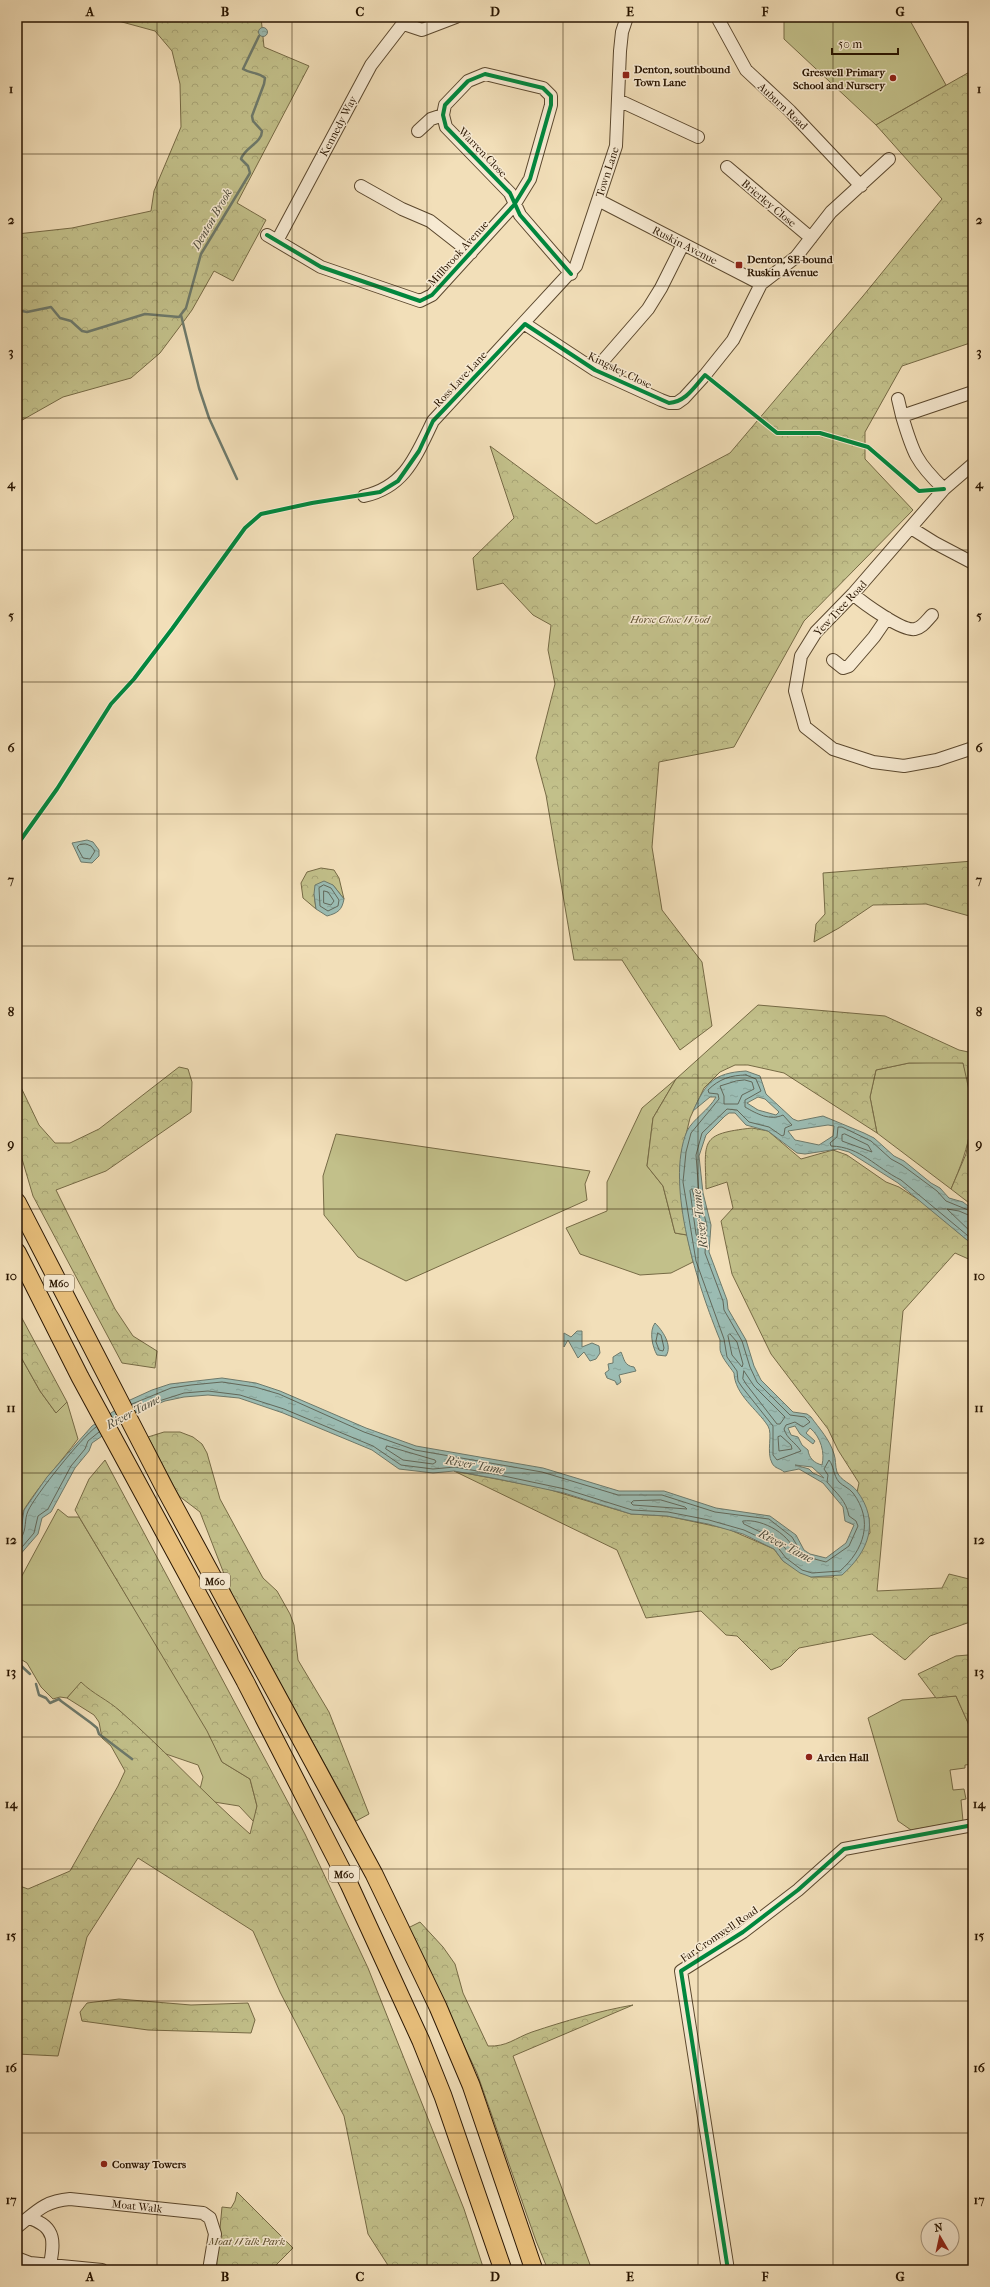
<svg xmlns="http://www.w3.org/2000/svg" width="990" height="2287" font-family="'IM FELL French Canon',serif">
  <style>
    .grass { fill: #c2c08a; stroke: #766a45 }
    .forest { fill: url(#forest-crowns); stroke: #766a45 }
    .water { fill: url(#water-ripples); stroke: #6d796b; fill-rule: evenodd }
    .lines { fill: none; stroke-linecap: round; stroke-linejoin: round }
    .shore { stroke: #62685a; stroke-width: 1 }
    .stream { stroke: #6d796b; stroke-width: 2.5 }
    .minor-casing { stroke: #5b482e; stroke-width: 14 }
    .highway-casing { stroke: #291500; stroke-width: 19 }
    .minor { stroke: #f7ead2; stroke-width: 12 }
    .highway { stroke: #e9c07c; stroke-width: 17 }
    .cycleway-casing { stroke: #f7ead2; stroke-width: 6 }
    .cycleway { stroke: #00873e; stroke-width: 4 }
    .grid { fill: none; stroke: #291500; stroke-width: 1; stroke-opacity: 0.55 }
    .poi-dot { fill: #8f2418; stroke: #f7ead2; stroke-width: 1.5 }
    .labels { text-anchor: middle; stroke-width: 3; stroke-linejoin: round; paint-order: stroke }
    .shield { fill: #f7ead2; stroke: #67553f; stroke-width: 1 }
    .shield-label { font-size: 10px; font-weight: bold; fill: #291500 }
    .poi-label { font-size: 11px; font-weight: bold; fill: #291500; stroke: #f7ead2; text-anchor: start }
    .street-label { font-size: 11px; fill: #291500; stroke: #f7ead2 }
    .park-label { font-size: 11px; font-style: italic; fill: #5f5130; stroke: #f7ead2 }
    .water-label { font-size: 12px; font-style: italic; fill: #514f3f; stroke: #f7ead2 }
    .neatline { fill: none; stroke: #291500; stroke-width: 1.5 }
    .grid-label { font-size: 13px; text-anchor: middle; font-weight: bold; fill: #291500 }
  </style>
  <defs>
    <pattern id="forest-crowns" width="20" height="18" patternUnits="userSpaceOnUse"><rect width="20" height="18" fill="#c2c08a"/><path d="M2 6a3 3 0 1 1 6 0M12 15a3 3 0 1 1 6 0" fill="none" stroke="#a7a475"/></pattern>
    <pattern id="water-ripples" width="26" height="14" patternUnits="userSpaceOnUse"><rect width="26" height="14" fill="#9bbcb3"/><path d="M2 4q2-2 4 0t4 0M15 11q2-2 4 0t4 0" fill="none" stroke="#86a198"/></pattern>
  </defs>
  <rect width="100%" height="100%" fill="#f2dfb9"/>
  <filter id="stains"><feTurbulence type="fractalNoise" baseFrequency=".005" numOctaves="4"/><feColorMatrix values="0 0 0 0 .2 0 0 0 0 .09 0 0 0 0 .02 0 0 0 .5 -.17"/></filter>
  <radialGradient id="worn" r=".72"><stop offset=".6" stop-color="#630" stop-opacity="0"/><stop offset="1" stop-color="#630" stop-opacity=".3"/></radialGradient>
  <path class="grass" d="M784 17H908L946 85 876 125 784 39Z
    M949 1062 963 1063C979 1113 971 1143 951 1189L877 1133 870 1097 876 1070 909 1063Z
    M676 1079 653 1118 647 1166 663 1186 675 1233 687 1235 693 1262 671 1273 640 1275 580 1254 566 1228 607 1211V1182L642 1108Z
    M336 1134 590 1171 585 1184 587 1200 406 1281 358 1257 324 1215 323 1176Z
    M17 1350 40 1391 56 1413 67 1402 78 1439C61 1462 41 1483 25 1508 20 1517 22 1528 17 1538Z
    M58 1509 68 1517H79L208 1731 222 1762 250 1779 257 1806 254 1822 239 1806 214 1802 200 1789 203 1777 198 1765 163 1753 119 1710 92 1694 81 1683 67 1698 60 1697 53 1699 41 1687 27 1663 17 1657V1585Z
    M956 1696 973 1734V1764L965 1765V1768L950 1770 953 1790 964 1789 966 1799 961 1800 963 1821 911 1830 898 1821 868 1718 902 1700Z"/>
  <path class="forest" d="M17 17H261L264 47 309 66 237 203 266 220 233 281 214 271 192 310 184 321 160 353 131 378 63 397 17 423V234L72 228 151 211 154 191 181 127 180 84 172 51 155 31 111 19 17 20Z
    M973 70V342L902 366 865 432V459L913 510 804 621 734 747 659 762 652 847 662 910 702 962 712 1026 680 1050 622 960H574L546 795 536 758 555 684 548 650 551 625 533 615 503 583 477 590 473 558 514 518 490 446 596 524 730 453 863 296 942 199 876 125Z
    M973 861V917L926 904 873 905 839 928 814 942 816 924 825 914 823 873Z
    M321 868 334 870 339 878 344 899 333 885 314 894 316 909 303 898 301 883 307 872Z
    M758 1005 885 1016 959 1050 973 1053V1108L963 1063H909L876 1070 870 1097 877 1133 784 1073 748 1065H735L720 1072 704 1088 690 1118 682 1151 681 1183 687 1235 675 1233 663 1186 647 1166 653 1118 676 1079Z
    M179 1067 188 1069 192 1082 191 1112 106 1171 56 1190 115 1309 133 1336 157 1351 155 1368 122 1363 33 1196 17 1142V1079L39 1125 55 1143H70L99 1129Z
    M973 1113V1206L951 1189 966 1154Z
    M752 1128 768 1131 801 1159 833 1150 847 1155 886 1182 899 1187 925 1204 973 1245V1261L955 1253 903 1311 877 1591 942 1588 949 1574 973 1580V1621L930 1636 905 1660 872 1634 799 1648 781 1666 771 1670 737 1636 726 1635 701 1611 646 1618 617 1550 454 1471 544 1488 631 1514 667 1516 728 1529 774 1549 783 1561 811 1577H833L870 1533 869 1518 857 1492 859 1483 838 1450 828 1429 771 1354 732 1274 721 1221 733 1208 727 1182 706 1189C705 1140 699 1134 752 1128Z
    M17 1309 67 1402 56 1413 40 1391 17 1350Z
    M164 1432H180L193 1437 202 1444 207 1453 220 1499 263 1578 277 1591 290 1614 294 1625 298 1660 329 1712 369 1814 356 1821 233 1597 200 1512 179 1496 148 1437Z
    M105 1460 305 1834 368 1968 464 2209 484 2270H391L368 2234 344 2116 280 1992 253 1931 138 1858 87 1937 58 2056 17 2054V1885L28 1889 70 1871 118 1786 125 1771 111 1746 102 1738 99 1722 94 1715 67 1698 81 1682C93 1694 108 1700 120 1711 165 1750 205 1795 250 1834L257 1806 250 1779 222 1762 207 1731 75 1510 89 1479Z
    M968 1655 973 1660V1734L956 1696 936 1698 918 1674 956 1656Z
    M420 1922 443 1947 455 1964 463 1993 488 2046C507 2047 515 2038 532 2032 565 2021 599 2011 633 2005L513 2056 592 2270H548L536 2241 477 2073 408 1928Z
    M119 1999 191 2005 248 2003 255 2020 251 2033 148 2030 82 2021 80 2012 87 2003Z
    M237 2192 293 2248 271 2270H216L222 2207 231 2208 235 2201Z"/>
  <path class="water" d="M258.5 32a4.5 4.5 0 1 1 9 0a4.5 4.5 0 1 1-9 0Z
    M87 840 93 842 99 850V856L92 863 81 862 72 843Z
    M324 881 333 885 344 899C342 910 338 913 327 916L316 909 314 894 315 885Z
    M746 1071 760 1076 766 1094 793 1119 798 1121 823 1116 864 1133 874 1138 894 1156 904 1161 931 1183 940 1188 949 1198 963 1202 973 1210V1245L898 1183 849 1152 838 1149 805 1154 797 1153 768 1131 746 1125 735 1113H729L725 1116 706 1135 699 1156 703 1193 711 1225 709 1252 727 1300 728 1309 746 1340 754 1366 761 1380 793 1412 807 1414 811 1417C819 1428 830 1440 834 1454 836 1459 835 1466 837 1472 841 1481 851 1483 857 1491 880 1522 869 1551 842 1575L811 1577 800 1573 783 1561 774 1549 743 1534 708 1524 667 1516 631 1514 564 1493 498 1479 454 1471 433 1473 399 1469 372 1450 283 1413 239 1398 208 1395 184 1397 165 1401 137 1412 92 1443 89 1451 75 1468 51 1512 42 1518 38 1534 18 1557 17 1563V1538L21 1530 24 1510 47 1477 92 1426 130 1400 152 1390 170 1384 222 1378 256 1383 280 1391 366 1428 416 1446 543 1468 619 1491H664L716 1508 770 1516 796 1535 804 1550 810 1554 826 1558 846 1543 854 1525 845 1521 843 1507 823 1483 799 1469 784 1472C780 1468 775 1469 772 1463 766 1452 773 1434 768 1426 757 1409 735 1395 734 1373 730 1367 719 1355 720 1347 720 1345 720 1343 720 1340 699 1289 664 1185 687 1131 693 1119 709 1110 716 1097H710L693 1111C706 1083 713 1073 746 1071ZM758 1097 765 1099 779 1112 776 1115 758 1110 747 1103ZM828 1125 834 1126 833 1136 819 1145 795 1140 788 1131ZM795 1426 800 1434 813 1444 815 1441 806 1433 810 1428C821 1437 825 1453 822 1465 814 1463 809 1458 808 1450L802 1445 798 1437 791 1435 788 1428ZM795 1465 812 1467 824 1478 813 1473 809 1469Z
    M655 1323C662 1330 673 1345 666 1356L657 1355C652 1346 649 1331 655 1323Z
    M577 1331H582V1347L592 1343 599 1346 600 1353 596 1359 590 1361 584 1352 578 1358 568 1340 564 1347V1333L571 1337Z
    M621 1352C624 1358 624 1366 634 1367L636 1371 619 1375 621 1382 617 1385 615 1381 607 1378 605 1373 609 1370 608 1364 613 1363V1357Z"/>
  <g class="lines">
    <path class="shore" d="M86 844 91 846 95 851 90 859 83 858 77 847 79 845Z
      M324 885 331 888 339 900 338 906 328 911 320 906 319 888Z
      M324 891 328 892 334 901 331 905 324 903Z
      M746 1075 756 1079 761 1091 745 1100V1107C757 1114 770 1121 783 1115L792 1125 785 1128 784 1135 782 1136 769 1127 749 1122 737 1110 727 1109 702 1133 696 1155 699 1194 707 1226 705 1253 723 1301 724 1310 742 1341 750 1367 757 1382 790 1415 805 1417 810 1422 803 1427 795 1422 786 1425 784 1429C787 1439 795 1442 801 1451L777 1460 773 1455V1426L742 1387 738 1381 737 1371 727 1357 724 1339 696 1261 683 1182 686 1152 691 1133 719 1099 718 1094 709 1093 708 1090C719 1079 731 1075 746 1075Z
      M745 1080 752 1082 754 1089 742 1095 738 1104H724V1096L720 1086 736 1081Z
      M845 1134 868 1145 872 1152 842 1141V1135Z
      M692 1189 702 1226 700 1243 696 1234 690 1191Z
      M973 1212 946 1201 937 1191 902 1165 891 1159 871 1141 842 1127H838L837 1137 830 1143 831 1146C861 1147 875 1167 901 1180L973 1240
      M973 1217 959 1211 947 1209 973 1234
      M658 1333 661 1335 664 1348 663 1351 659 1350 656 1342Z
      M730 1334 737 1342 743 1364 742 1367 732 1355 728 1336Z
      M744 1371 754 1386 785 1417 780 1424H777L746 1384 743 1379Z
      M132 1404 171 1388 191 1385 222 1382 255 1387 279 1394 364 1432 415 1450 542 1472 618 1495H662L715 1512 769 1519 792 1537 801 1552 807 1557 826 1562 849 1546 858 1526 856 1521 849 1516C846 1500 837 1494 827 1482L828 1475 824 1469 829 1460C834 1466 833 1475 839 1482 843 1486 849 1488 853 1493 874 1521 864 1550 840 1571L812 1573 802 1570 786 1558 776 1545 744 1530 709 1520 668 1512 632 1510 565 1489 499 1475 455 1467 433 1469 401 1465 373 1446 284 1409 240 1395 208 1391 184 1393 134 1409
      M781 1436 791 1445 792 1449 779 1451 778 1437Z
      M387 1446 435 1460 436 1462 433 1464 403 1460 386 1449Z
      M661 1500 685 1507 687 1509 633 1505 631 1503 633 1501Z
      M743 1521C763 1518 793 1536 796 1556L790 1554 779 1541 744 1524Z
      M17 1539 21 1538C27 1529 24 1520 28 1511 36 1494 81 1438 96 1427
      M17 1553 34 1533 38 1516 48 1509 71 1466 85 1449 88 1441 99 1432"/>
    <path class="stream" d="M17 310 27 312 51 307 60 318 71 321 82 331 87 332 145 314 179 317 186 308 201 254 250 173 248 166 241 159C245 147 262 143 262 131L253 121 252 116 264 84 265 78C258 72 251 74 243 69L259 36
      M181 315 199 388 209 418 237 479
      M17 1662 30 1674
      M36 1684 39 1695 46 1698 50 1703 59 1699 61 1701 91 1723 97 1728 99 1734 132 1759"/>
    <g class="minor-casing">
      <path id="minor" d="M717 17 746 70 790 111 861 186
        M404 24 422 30 456 17
        M618 100 698 137
        M418 131 431 119 443 115
        M727 167 811 238
        M361 186 402 209 430 221 471 253
        M598 200 761 284 796 257 831 212 889 159
        M267 235 321 267 420 301 432 295 514 205 530 179 551 105V96L543 88 485 74 468 81 445 105 443 115 446 127 510 193 520 215 571 274
        M277 241 371 65 408 17
        M525 324 595 370 661 400 669 403H677L684 398 705 375 733 340 761 284
        M595 370 648 309 661 288 683 244
        M898 399 902 416
        M973 464 944 489 853 594 816 632 801 656 795 691 805 727 833 749 873 762 904 766 937 760 973 748
        M944 489C916 462 913 453 902 416L973 392
        M364 496C405 487 416 456 433 421L576 266 616 146 620 51 622 32 627 17
        M911 528 935 543 973 563
        M853 594C863 603 903 632 915 629 922 628 927 620 932 615
        M833 660 843 668 849 666 874 637 887 618
        M29 2218C58 2227 54 2244 49 2270
        M17 2227C36 2212 44 2201 70 2199L203 2213 210 2218 215 2234 209 2270
        M17 2258 30 2263 102 2270
        M728 2270 681 1971 743 1932 798 1890 844 1849 973 1825"/>
    </g>
    <g class="highway-casing">
      <path id="highway" d="M17 1202 165 1489 374 1874 438 2007 471 2085 534 2270
        M17 1252 80 1377 245 1681 349 1884 421 2041 443 2096 503 2270"/>
    </g>
    <use href="#minor" class="minor"/>
    <use href="#highway" class="highway"/>
    <g class="cycleway-casing">
      <path id="cycleway" d="M267 235 321 267 420 301 432 295 514 205 530 179 551 105V96L543 88 485 74 468 81 445 105 443 115 446 127 510 193 520 215 571 274
        M17 845 57 789 111 704 134 679 172 629 245 528 261 514 312 503 380 492 398 481 419 451 433 421 525 324 595 370 669 403C686 402 695 386 705 375L777 433H820L868 447 919 491 944 489
        M728 2270 681 1971 743 1932 798 1890 844 1849 973 1825"/>
    </g>
    <use href="#cycleway" class="cycleway"/>
  </g>
  <path class="grid" d="M157 17V2270M292 17V2270M427 17V2270M563 17V2270M698 17V2270M833 17V2270M17 154H973M17 286H973M17 418H973M17 550H973M17 682H973M17 814H973M17 946H973M17 1078H973M17 1209H973M17 1341H973M17 1473H973M17 1605H973M17 1737H973M17 1869H973M17 2001H973M17 2133H973"/>
  <g class="poi-dot">
    <rect x="622" y="71" width="8" height="8" rx="2"/>
    <circle cx="893" cy="78" r="4"/>
    <rect x="735" y="261" width="8" height="8" rx="2"/>
    <circle cx="809" cy="1757" r="4"/>
    <circle cx="104" cy="2164" r="4"/>
  </g>
  <g class="labels">
    <g class="shield">
      <rect x="44" y="1275" width="30" height="16" rx="3"/>
      <rect x="200" y="1573" width="30" height="16" rx="3"/>
      <rect x="329" y="1866" width="30" height="16" rx="3"/>
    </g>
    <g class="shield-label">
      <text x="59" y="1287">M60</text>
      <text x="215" y="1585">M60</text>
      <text x="344" y="1878">M60</text>
    </g>
    <g class="poi-label">
      <text x="634" y="73">Denton, southbound<tspan x="634" dy="13">Town Lane</tspan></text>
      <text x="885" y="76" text-anchor="end">Greswell Primary<tspan x="885" dy="13">School and Nursery</tspan></text>
      <text x="747" y="263">Denton, SE-bound<tspan x="747" dy="13">Ruskin Avenue</tspan></text>
      <text x="817" y="1761">Arden Hall</text>
      <text x="112" y="2168">Conway Towers</text>
    </g>
    <g class="street-label">
      <text transform="translate(783 106) rotate(43)" y="4">Auburn Road</text>
      <text transform="translate(338 126) rotate(-62)" y="4">Kennedy Way</text>
      <text transform="translate(483 152) rotate(46)" y="4">Warren Close</text>
      <text transform="translate(607 172) rotate(-72)" y="4">Town Lane</text>
      <text transform="translate(769 203) rotate(40)" y="4">Brierley Close</text>
      <text transform="translate(685 245) rotate(27)" y="4">Ruskin Avenue</text>
      <text transform="translate(458 253) rotate(-48)" y="4">Millbrook Avenue</text>
      <text transform="translate(620 370) rotate(26)" y="4">Kingsley Close</text>
      <text transform="translate(460 379) rotate(-47)" y="4">Ross Lave Lane</text>
      <text transform="translate(840 608) rotate(-47)" y="4">Yew Tree Road</text>
      <text transform="translate(719 1934) rotate(-34)" y="4">Far Cromwell Road</text>
      <text transform="translate(137 2206) rotate(6)" y="4">Moat Walk</text>
    </g>
    <g class="park-label">
      <text x="670" y="623">Horse Close Wood</text>
      <text x="247" y="2245">Moat Walk Park</text>
    </g>
    <g class="water-label">
      <text transform="translate(212 219) rotate(-60)" y="4">Denton Brook</text>
      <text transform="translate(700 1219) rotate(-97)" y="4">River Tame</text>
      <text transform="translate(133 1412) rotate(-28)" y="4">River Tame</text>
      <text transform="translate(475 1465) rotate(10)" y="4">River Tame</text>
      <text transform="translate(786 1546) rotate(27)" y="4">River Tame</text>
    </g>
  </g>
  <rect width="990" height="2287" fill="none" stroke="#f2dfb9" stroke-width="44"/>
  <g transform="translate(940 2237) rotate(351)"><circle r="19" fill="#f7ead2" stroke="#a5957e"/>
  <path d="M0-3L7 15L0 10L-7 15Z" fill="#8f2418"/>
  <text y="-6" font-size="11" font-weight="bold" text-anchor="middle" fill="#291500">N</text>
  </g>
  <path d="M832 48v6h66v-6" fill="none" stroke="#291500" stroke-width="2"/>
  <text x="838" y="48" font-size="12" fill="#291500" stroke="#f7ead2" stroke-width="3" paint-order="stroke">50 m</text>
  <rect x="22" y="22" width="946" height="2243" class="neatline"/>
  <g class="grid-label">
    <text x="90" y="16">A</text>
    <text x="225" y="16">B</text>
    <text x="360" y="16">C</text>
    <text x="495" y="16">D</text>
    <text x="630" y="16">E</text>
    <text x="765" y="16">F</text>
    <text x="900" y="16">G</text>
    <text x="11" y="93">1</text>
    <text x="979" y="93">1</text>
    <text x="11" y="224">2</text>
    <text x="979" y="224">2</text>
    <text x="11" y="356">3</text>
    <text x="979" y="356">3</text>
    <text x="11" y="488">4</text>
    <text x="979" y="488">4</text>
    <text x="11" y="620">5</text>
    <text x="979" y="620">5</text>
    <text x="11" y="752">6</text>
    <text x="979" y="752">6</text>
    <text x="11" y="884">7</text>
    <text x="979" y="884">7</text>
    <text x="11" y="1016">8</text>
    <text x="979" y="1016">8</text>
    <text x="11" y="1148">9</text>
    <text x="979" y="1148">9</text>
    <text x="11" y="1280">10</text>
    <text x="979" y="1280">10</text>
    <text x="11" y="1412">11</text>
    <text x="979" y="1412">11</text>
    <text x="11" y="1544">12</text>
    <text x="979" y="1544">12</text>
    <text x="11" y="1676">13</text>
    <text x="979" y="1676">13</text>
    <text x="11" y="1808">14</text>
    <text x="979" y="1808">14</text>
    <text x="11" y="1940">15</text>
    <text x="979" y="1940">15</text>
    <text x="11" y="2072">16</text>
    <text x="979" y="2072">16</text>
    <text x="11" y="2204">17</text>
    <text x="979" y="2204">17</text>
    <text x="90" y="2281">A</text>
    <text x="225" y="2281">B</text>
    <text x="360" y="2281">C</text>
    <text x="495" y="2281">D</text>
    <text x="630" y="2281">E</text>
    <text x="765" y="2281">F</text>
    <text x="900" y="2281">G</text>
  </g>
  <rect width="100%" height="100%" filter="url(#stains)"/>
  <rect width="100%" height="100%" fill="url(#worn)"/>
</svg>
